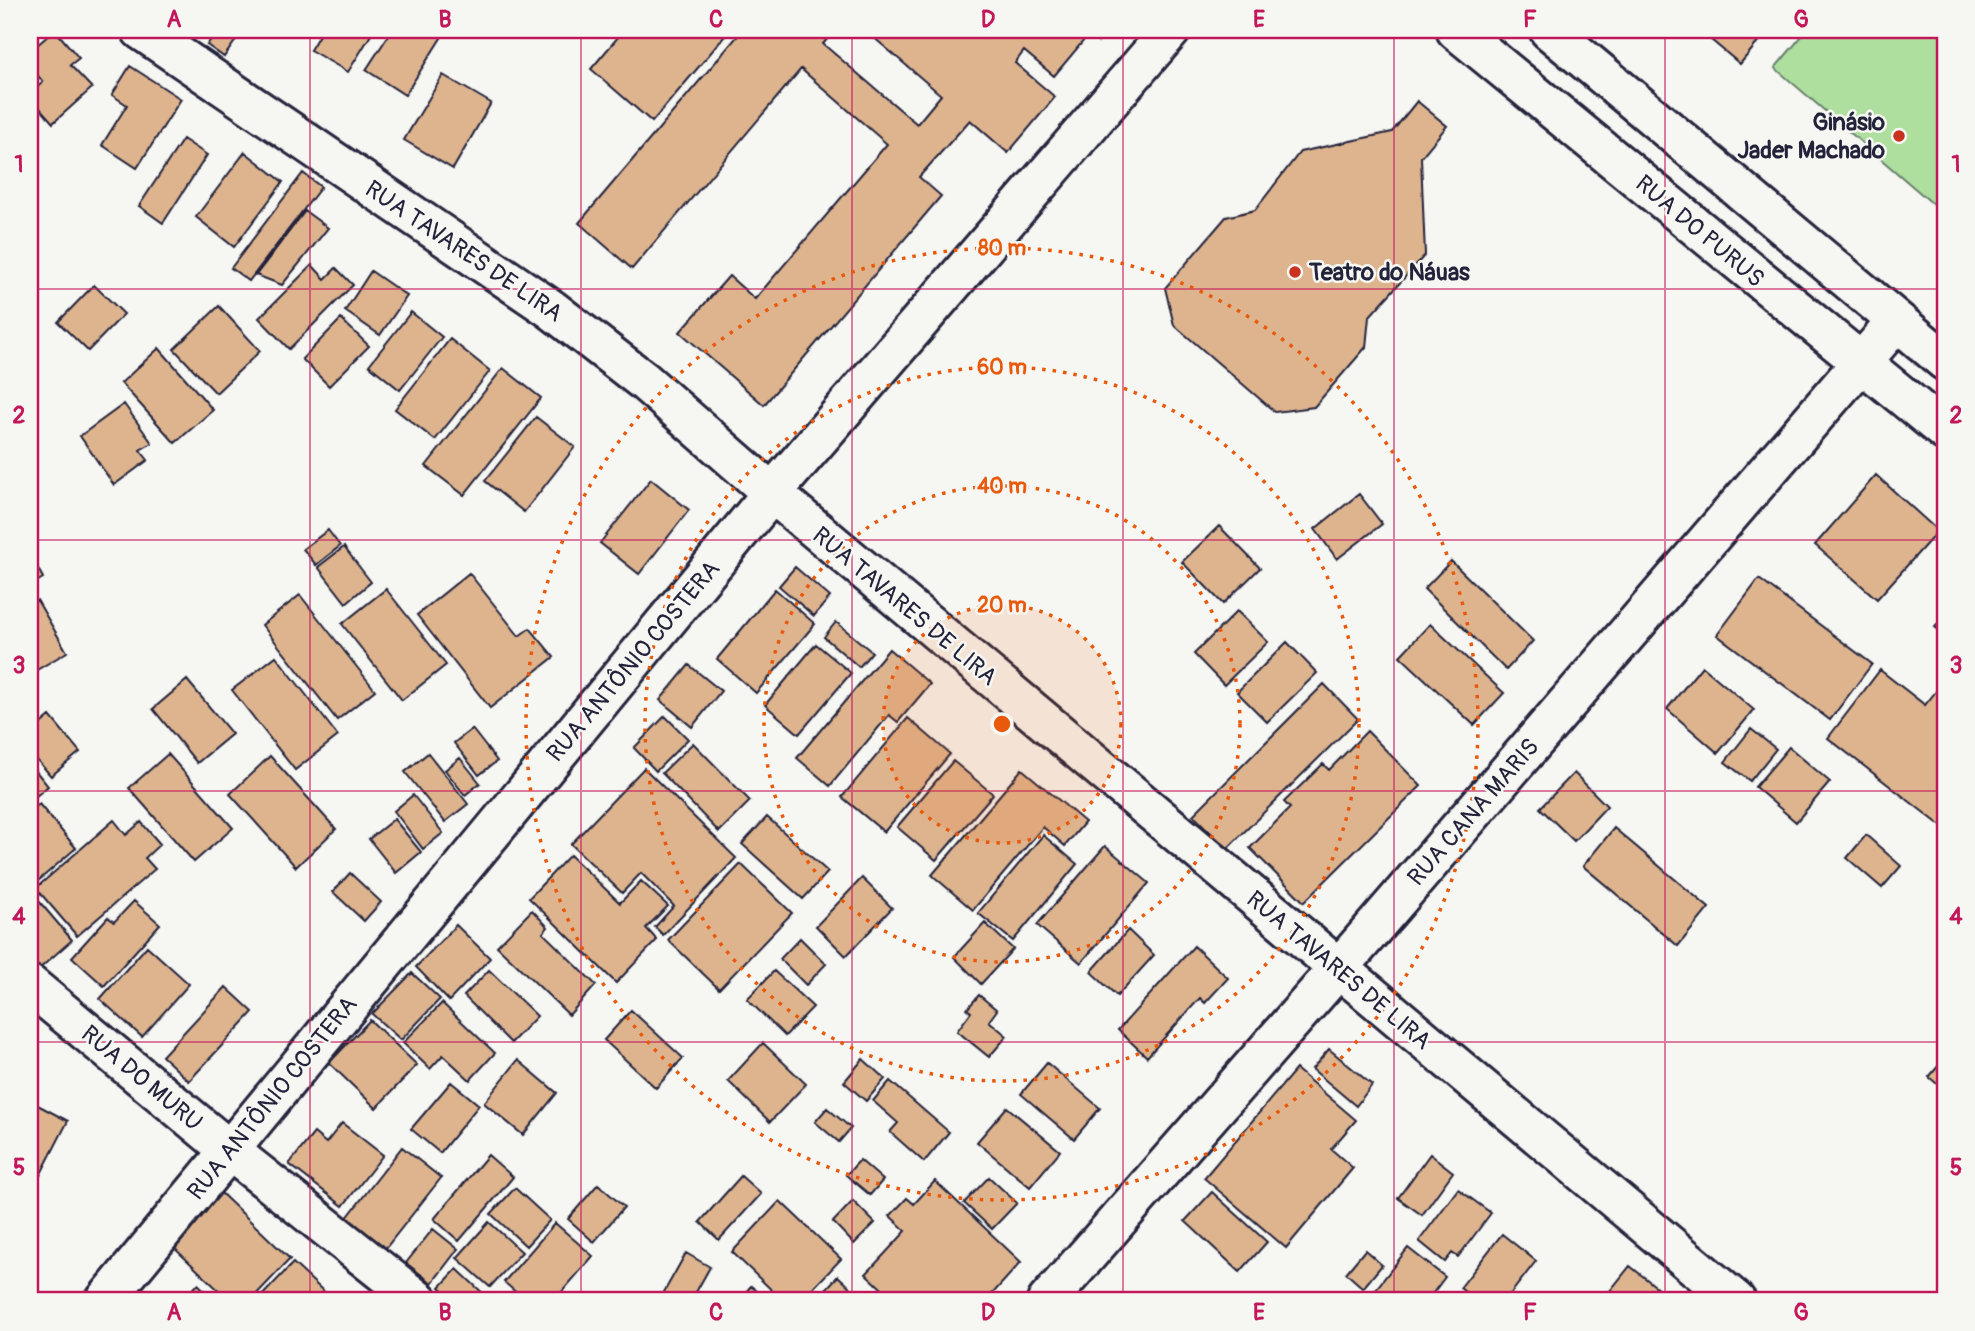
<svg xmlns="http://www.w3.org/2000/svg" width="1975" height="1331" font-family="Pangolin,sans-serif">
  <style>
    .green { fill: #aedf9f; stroke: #68806d; stroke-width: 2 }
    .building { fill: #deb48e; stroke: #22223b; stroke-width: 2 }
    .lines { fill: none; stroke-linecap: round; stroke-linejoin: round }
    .minor-casing { stroke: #22223b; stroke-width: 44 }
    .minor { stroke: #f6f6f2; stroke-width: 38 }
    .grid { fill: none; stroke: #c2185b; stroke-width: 2; stroke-opacity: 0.55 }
    .ring { fill: none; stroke: #e8590c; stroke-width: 3.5; stroke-dasharray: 3.5 7 }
    .poi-dot { fill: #c8321e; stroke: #f6f6f2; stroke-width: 2.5 }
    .labels { text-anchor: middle; stroke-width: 5; stroke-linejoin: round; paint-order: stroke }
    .poi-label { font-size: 24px; font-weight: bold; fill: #22223b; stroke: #f6f6f2; text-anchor: end }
    .street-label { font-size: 24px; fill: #22223b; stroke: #f6f6f2 }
    .centre { fill: #e8590c; stroke: #f6f6f2; stroke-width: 3.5 }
    .ring-label { font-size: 21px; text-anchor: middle; font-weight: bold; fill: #e8590c; stroke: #f6f6f2; stroke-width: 5; stroke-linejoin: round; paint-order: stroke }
    .neatline { fill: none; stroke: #c2185b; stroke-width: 2.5 }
    .grid-label { font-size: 23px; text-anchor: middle; font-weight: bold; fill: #c2185b }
  </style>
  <rect width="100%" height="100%" fill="#f6f6f2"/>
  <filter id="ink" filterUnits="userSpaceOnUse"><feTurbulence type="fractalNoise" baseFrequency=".0143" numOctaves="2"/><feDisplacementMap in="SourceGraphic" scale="14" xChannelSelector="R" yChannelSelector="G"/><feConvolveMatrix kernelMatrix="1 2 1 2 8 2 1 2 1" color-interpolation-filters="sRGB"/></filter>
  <g filter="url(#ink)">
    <path class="green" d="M1807 30H1945V203L1940 210 1775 68Z"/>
    <path class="building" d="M55 30 79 58 70 65 92 88 53 123 30 97V94L43 82 30 66V51Z
      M218 30H243L224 57 207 45Z
      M322 30H374L348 72 310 50Z
      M392 30H446L405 95 366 70Z
      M624 30H730L652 122 591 69Z
      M738 30H835L823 44 917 124 941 95 865 30H977L986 38 993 30H1074L1085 39 1054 76 1024 51 1015 63 1055 97 1008 153 970 120 919 177 941 196 764 405 680 332 729 276 755 299 887 144 801 69 632 269 579 223 741 32Z
      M1084 30H1109L1098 42Z
      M1699 30H1768L1740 64Z
      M130 66 181 99 137 168 102 145 127 105 112 95Z
      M443 75 491 103 453 169 404 140Z
      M1417 101 1447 126 1421 157 1425 255 1369 317 1366 347 1314 407 1275 412 1174 325 1165 288 1226 217 1255 210 1300 152 1392 132Z
      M183 139 207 155 163 223 139 206Z
      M245 152 283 182 234 247 196 217Z
      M303 173 321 187 249 281 231 268Z
      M305 211 328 228 282 285 256 275Z
      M30 264 40 273 30 286Z
      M312 265 325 279 336 268 353 285 289 349 259 318Z
      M371 271 407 296 380 335 345 311Z
      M94 285 124 314 88 351 58 322Z
      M219 306 260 351 216 393 174 349Z
      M411 312 442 337 400 390 369 365Z
      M341 319 369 346 329 386 302 359Z
      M450 339 490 371 435 440 395 409Z
      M159 348 213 410 175 443 121 383Z
      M503 368 541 398 464 495 426 466Z
      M124 404 152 443 140 450 148 460 114 485 80 436Z
      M536 417 575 447 524 512 485 481Z
      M1876 475 1938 531 1877 599 1815 545Z
      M651 479 689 510 639 574 600 543Z
      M1359 494 1382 524 1337 559 1315 529Z
      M1219 526 1260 568 1223 604 1182 562Z
      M328 530 340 546 316 565 303 549Z
      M344 547 371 582 346 603 318 567Z
      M30 554 43 578 30 586Z
      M1451 561 1533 641 1506 670 1424 589Z
      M795 567 830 597 814 616 779 586Z
      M469 573 519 636 530 628 554 657 490 708 417 615Z
      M1759 579 1872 664 1830 720 1717 635Z
      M386 589 446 665 402 700 342 624Z
      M775 589 815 624 756 693 717 659Z
      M300 595 375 690 337 720 262 625Z
      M37 600 67 652 30 674V604Z
      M1237 611 1268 642 1224 685 1194 654Z
      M1945 615V635L1935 627Z
      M836 622 872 652 859 667 824 637Z
      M1430 624 1504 693 1474 725 1400 656Z
      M1287 642 1317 673 1267 722 1237 692Z
      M816 644 851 673 799 734 765 705Z
      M889 649 930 684 898 722 889 715 830 786 797 758Z
      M276 656 338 736 295 770 232 690Z
      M689 665 721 691 692 727 660 700Z
      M1702 666 1754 710 1718 753 1667 709Z
      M1880 670 1925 705 1945 680V829L1828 738Z
      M187 680 232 734 197 763 153 709Z
      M1324 684 1358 719 1227 849 1193 815Z
      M50 716 80 752 51 776 30 752V733Z
      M665 716 688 739 656 771 634 748Z
      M908 718 950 754 884 832 842 797Z
      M472 729 497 761 479 775 454 743Z
      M1751 729 1776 749 1750 781 1725 762Z
      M1367 731 1421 786 1304 902 1250 848 1290 808 1284 802 1323 764 1329 770Z
      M693 743 750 801 719 832 662 773Z
      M1789 747 1830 782 1796 822 1755 787Z
      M428 753 468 804 445 822 405 772Z
      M168 754 233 828 194 862 129 788Z
      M270 756 336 829 296 867 230 794Z
      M460 758 480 783 465 795 445 770Z
      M953 761 993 794 936 860 897 827Z
      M30 764 48 786 30 801Z
      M644 768 736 858 663 935 655 927 674 906 641 873 622 893 571 844Z
      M1022 769 1085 822 1065 846 1043 827 973 910 932 875Z
      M1574 773 1607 806 1574 841 1540 808Z
      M413 795 443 833 423 849 394 811Z
      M39 804 76 848 30 888V812Z
      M767 817 828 872 803 899 742 844Z
      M394 819 421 852 396 873 369 839Z
      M114 820 126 835 141 822 160 844 145 858 155 869 77 936 36 888Z
      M1614 828 1709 908 1678 946 1583 866Z
      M1043 835 1077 864 1013 941 978 913Z
      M1866 835 1901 866 1882 888 1847 858Z
      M1105 846 1149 883 1081 963 1037 925Z
      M570 855 620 903 641 881 668 906 646 928 657 940 616 983 529 898Z
      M741 864 792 913 719 989 668 940Z
      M350 873 381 902 364 921 333 892Z
      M862 878 892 908 846 956 816 926Z
      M32 893 72 940 30 977V895Z
      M134 901 160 924 104 986 72 957 108 917 114 922Z
      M532 910 548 927 543 933 596 985 569 1015 497 946Z
      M985 923 1013 949 981 984 954 957Z
      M456 925 490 958 449 1001 416 967Z
      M1128 930 1154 955 1117 996 1091 972Z
      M800 938 826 964 806 985 780 959Z
      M147 946 189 984 142 1037 100 999Z
      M1194 946 1228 978 1205 1003 1200 998 1147 1057 1118 1030Z
      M489 970 537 1016 511 1043 464 996Z
      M774 971 813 1007 785 1036 747 999Z
      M412 973 440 999 401 1040 372 1014Z
      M226 987 253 1012 189 1081 162 1056Z
      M979 995 997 1010 989 1021 1007 1036 989 1057 957 1031 971 1012 967 1009Z
      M442 1003 495 1053 470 1080 443 1055 430 1069 403 1043Z
      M631 1010 683 1058 656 1088 604 1040Z
      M370 1020 417 1065 376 1108 329 1063Z
      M763 1043 806 1084 770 1122 728 1081Z
      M1329 1049 1372 1085 1356 1106 1312 1069Z
      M1945 1058V1091L1929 1077Z
      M863 1059 885 1079 866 1101 844 1082Z
      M518 1060 557 1093 523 1135 484 1103Z
      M1047 1063 1100 1108 1074 1139 1021 1094Z
      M1296 1069 1356 1120 1331 1149 1353 1168 1286 1248 1204 1178Z
      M890 1081 949 1132 924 1162 890 1132 898 1123 873 1101Z
      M451 1082 479 1105 440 1153 411 1129Z
      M30 1101 68 1121 30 1195Z
      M1007 1107 1060 1151 1030 1187 977 1142Z
      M827 1108 851 1128 839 1142 815 1122Z
      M342 1123 383 1155 343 1206 289 1164 314 1133 326 1143Z
      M402 1147 441 1178 385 1249 346 1219Z
      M1430 1154 1453 1172 1422 1215 1398 1198Z
      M488 1155 513 1177 459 1241 434 1219Z
      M860 1160 883 1180 870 1195 846 1175Z
      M741 1176 761 1194 719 1240 700 1222Z
      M989 1177 1017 1203 992 1229 964 1203Z
      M935 1181 1021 1262 986 1301H895L866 1274 906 1231 890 1216 907 1198 914 1204Z
      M598 1184 624 1207 594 1242 568 1219Z
      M515 1188 550 1220 526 1246 491 1214Z
      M1458 1189 1491 1213 1458 1257 1452 1253 1445 1262 1419 1241Z
      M220 1192 290 1259 250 1301H230L170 1244Z
      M1212 1192 1267 1242 1240 1272 1185 1221Z
      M780 1201 841 1259 801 1301H783L732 1252Z
      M853 1201 875 1223 854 1244 833 1222Z
      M489 1222 522 1252 490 1287 457 1258Z
      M555 1223 593 1256 554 1301H526L504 1282Z
      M433 1229 458 1249 432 1283 406 1263Z
      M1502 1234 1536 1261 1505 1301H1477L1460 1288Z
      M1408 1248 1445 1277 1427 1301H1374L1369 1298Z
      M1365 1250 1382 1265 1363 1288 1346 1273Z
      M686 1253 710 1267 691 1301H659Z
      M293 1263 334 1301H257Z
      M1630 1266 1674 1301H1602Z
      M457 1269 486 1296 482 1301H455L440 1287Z
      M838 1276 865 1301H815Z
      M198 1284 216 1301H182Z
      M751 1286 769 1301H738Z"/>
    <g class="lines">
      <g class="minor-casing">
        <path id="minor" d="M141 30 551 309 644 381 772 493 1736 1301
          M1456 30 1945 431
          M1549 30 1945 361
          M30 985 229 1150 419 1301
          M105 1301 772 493 1171 30
          M1047 1301 1338 969 1897 321"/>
      </g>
      <use href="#minor" class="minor"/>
    </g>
  </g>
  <path class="grid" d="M310 30V1301M581 30V1301M852 30V1301M1123 30V1301M1394 30V1301M1665 30V1301M30 289H1945M30 540H1945M30 791H1945M30 1042H1945"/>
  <circle cx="1002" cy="724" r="119" fill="#e8590c" fill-opacity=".12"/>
  <g class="ring">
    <circle cx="1002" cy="724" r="119"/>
    <circle cx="1002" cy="724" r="238"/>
    <circle cx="1002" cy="724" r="357"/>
    <circle cx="1002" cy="724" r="476"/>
  </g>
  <g class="poi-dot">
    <circle cx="1899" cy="136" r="7"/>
    <circle cx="1295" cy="272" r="7"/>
  </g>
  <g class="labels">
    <g class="poi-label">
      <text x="1885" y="130">Ginásio<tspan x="1885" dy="28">Jader Machado</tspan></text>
      <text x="1309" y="280" text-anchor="start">Teatro do Náuas</text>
    </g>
    <g class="street-label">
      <text transform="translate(1700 231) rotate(40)" y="8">RUA DO PURUS</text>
      <text transform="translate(464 251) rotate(34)" y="8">RUA TAVARES DE LIRA</text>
      <text transform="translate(905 606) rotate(40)" y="8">RUA TAVARES DE LIRA</text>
      <text transform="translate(633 661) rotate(-50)" y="8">RUA ANTÔNIO COSTERA</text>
      <text transform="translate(1473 812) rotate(-49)" y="8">RUA CANA MARIS</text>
      <text transform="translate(1339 970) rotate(40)" y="8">RUA TAVARES DE LIRA</text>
      <text transform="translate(142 1078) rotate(40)" y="8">RUA DO MURU</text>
      <text transform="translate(272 1098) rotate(-51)" y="8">RUA ANTÔNIO COSTERA</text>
    </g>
  </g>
  <circle cx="1002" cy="724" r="10" class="centre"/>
  <g class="ring-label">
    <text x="1002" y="255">80 m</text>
    <text x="1002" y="374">60 m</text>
    <text x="1002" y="493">40 m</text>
    <text x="1002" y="612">20 m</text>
  </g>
  <rect width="1975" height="1331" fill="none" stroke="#f6f6f2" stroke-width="77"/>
  <rect x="38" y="38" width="1899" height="1254" class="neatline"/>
  <g class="grid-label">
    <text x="174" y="27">A</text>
    <text x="445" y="27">B</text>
    <text x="716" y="27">C</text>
    <text x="988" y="27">D</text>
    <text x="1259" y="27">E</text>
    <text x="1530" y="27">F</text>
    <text x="1801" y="27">G</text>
    <text x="19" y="172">1</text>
    <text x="1956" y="172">1</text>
    <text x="19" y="423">2</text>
    <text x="1956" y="423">2</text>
    <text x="19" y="673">3</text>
    <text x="1956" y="673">3</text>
    <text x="19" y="924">4</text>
    <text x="1956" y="924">4</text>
    <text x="19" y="1175">5</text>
    <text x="1956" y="1175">5</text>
    <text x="174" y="1320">A</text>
    <text x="445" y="1320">B</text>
    <text x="716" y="1320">C</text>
    <text x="988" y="1320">D</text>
    <text x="1259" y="1320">E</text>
    <text x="1530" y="1320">F</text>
    <text x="1801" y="1320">G</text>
  </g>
</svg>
